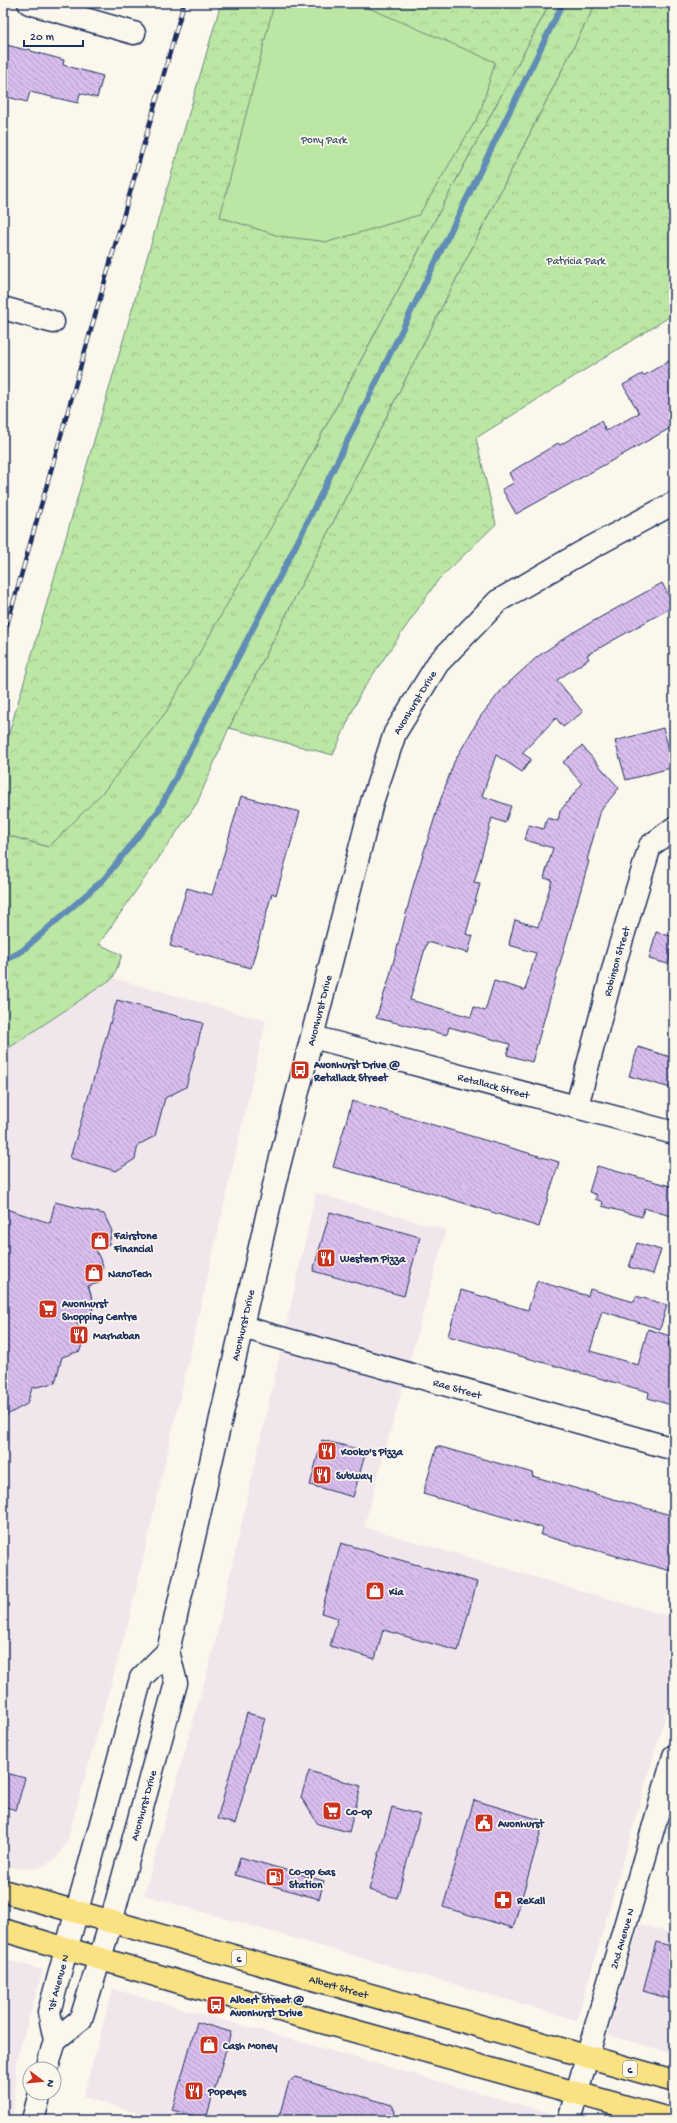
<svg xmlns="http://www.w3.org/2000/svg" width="677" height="2123" font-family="'Gochi Hand',sans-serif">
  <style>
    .built { fill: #f1e6ec }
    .grass { fill: url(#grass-tufts); stroke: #6b8a80 }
    .park { fill: url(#park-crowns); stroke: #6b8a80 }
    .pitch { fill: #bbe6a3; stroke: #6b8a80 }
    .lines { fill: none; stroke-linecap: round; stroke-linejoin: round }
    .stream { stroke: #618cb5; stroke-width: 6 }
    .building { fill: url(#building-back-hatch); stroke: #1b2f5e }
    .minor-casing { stroke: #1b2f5e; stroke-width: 25 }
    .major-casing { stroke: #1b2f5e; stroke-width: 25 }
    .minor { stroke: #fbf7ec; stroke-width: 22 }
    .major { stroke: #fae181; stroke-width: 22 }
    .rail-casing { stroke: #1b2f5e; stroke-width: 4.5 }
    .rail { stroke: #fbf7ec; stroke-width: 3; stroke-dasharray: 9; stroke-linecap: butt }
    .labels { text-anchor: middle; stroke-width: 3.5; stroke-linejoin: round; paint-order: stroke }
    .shield { fill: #fbf7ec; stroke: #5e6b89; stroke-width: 1 }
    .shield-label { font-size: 10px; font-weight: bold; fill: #1b2f5e }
    .park-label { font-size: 11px; fill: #3b546c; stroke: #fbf7ec }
    .street-label { font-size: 11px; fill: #1b2f5e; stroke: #fbf7ec }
    .poi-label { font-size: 11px; font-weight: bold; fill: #1b2f5e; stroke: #fbf7ec; text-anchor: start }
  </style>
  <defs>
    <pattern id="grass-tufts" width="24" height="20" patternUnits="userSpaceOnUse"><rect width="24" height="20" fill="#bbe6a3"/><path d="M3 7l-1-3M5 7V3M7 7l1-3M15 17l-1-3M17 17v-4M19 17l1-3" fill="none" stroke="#a0c68f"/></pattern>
    <pattern id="park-crowns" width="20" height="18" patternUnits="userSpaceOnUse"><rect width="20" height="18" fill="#bbe6a3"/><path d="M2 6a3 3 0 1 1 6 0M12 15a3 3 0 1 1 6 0" fill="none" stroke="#a0c68f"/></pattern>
    <pattern id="building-back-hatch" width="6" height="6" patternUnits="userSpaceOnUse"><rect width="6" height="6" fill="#d9beed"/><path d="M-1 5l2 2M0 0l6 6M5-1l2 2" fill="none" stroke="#af9bc3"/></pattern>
  </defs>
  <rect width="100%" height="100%" fill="#fbf7ec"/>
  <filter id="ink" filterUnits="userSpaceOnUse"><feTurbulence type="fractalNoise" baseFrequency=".025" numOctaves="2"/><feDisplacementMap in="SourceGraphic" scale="8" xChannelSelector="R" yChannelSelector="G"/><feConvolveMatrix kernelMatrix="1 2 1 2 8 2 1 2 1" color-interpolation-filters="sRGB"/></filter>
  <g filter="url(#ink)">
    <path class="built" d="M113 978 266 1021 129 1620 67 1841 57 1858 39 1868 20 1869 3 1864V1052Z
      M316 1193 446 1230 364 1527 674 1618V1686L577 2020 144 1895 212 1655Z
      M640 1924 674 1934V2054L608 2035Z
      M3 1959 43 1970 16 2062 14 2108 11 2120H3Z
      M113 1989 575 2120H162L83 2097Z"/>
    <path class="grass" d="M550 3H596L229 728 197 803 99 944 122 955 113 978 3 1052V834L49 847 291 492Z"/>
    <path class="park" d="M221 3H550L291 492 166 712 104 791 49 847 3 834V754Z
      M596 3H674V314L476 438 496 524 438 580 361 692 333 755 229 728Z"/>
    <path class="pitch" d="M277 3H357L495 62 480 113 419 215 328 242 279 236 220 217 274 4Z"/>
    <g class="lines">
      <path class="stream" d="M3 961 22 951 104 879 159 810 295 547 563 3"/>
    </g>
    <path class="building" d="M3 44 26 50 30 49 31 51 64 60 63 65 103 76 97 98 80 93 78 103 30 92 27 102 7 97V95L3 94Z
      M674 358V426L516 514 502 489 514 483 509 473 558 443 560 445 601 421 606 431 639 413 623 385 642 374 643 376Z
      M662 583 674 606 587 655 589 659 557 680 583 712 563 727 556 718 522 753 531 759 522 772 496 755 482 796 511 806 505 823 492 818 474 883 480 884 466 934 473 936 468 953 427 942 410 1000 471 1017 474 1007 485 1011 494 981 525 990 536 953 509 945 510 939 515 920 538 927 552 880 544 878 553 848 525 840 529 825 544 829 547 818 558 821 560 811 582 784 563 762 582 746 619 788 601 810 587 860 589 861 532 1062 507 1055 510 1044 449 1027 447 1035 376 1018 389 979 414 883 439 804 454 762 480 717 504 687 537 657 572 633Z
      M663 728 674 767 626 780 615 741Z
      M241 796 300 812 276 895 272 893 251 968 170 946 187 888 212 895Z
      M656 932 674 937 668 964 649 959Z
      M117 1000 203 1023 186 1087 165 1098 155 1136 138 1145 135 1159 116 1171 70 1158Z
      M638 1047 674 1058V1089L629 1076Z
      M352 1101 559 1162 539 1227 438 1195 333 1167Z
      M597 1166 674 1187V1217L644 1208 642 1217 602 1206 603 1202 595 1199 597 1195 589 1192Z
      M55 1202 104 1214 112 1231 109 1244 96 1250 103 1266 99 1283 88 1286 94 1303 91 1315 76 1321 84 1336 80 1351 62 1357 55 1383 32 1388 27 1404 3 1417V1208L50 1223Z
      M330 1212 420 1237 404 1296 313 1271Z
      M637 1243 661 1250 653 1274 629 1267Z
      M537 1281 588 1296 590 1289 634 1302 636 1296 667 1305 660 1329 602 1311 590 1351 638 1365 648 1329 670 1336 668 1344 674 1346V1394L671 1405 648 1398 649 1392 448 1336 461 1290 528 1310Z
      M322 1440 366 1451 353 1497 310 1485Z
      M437 1446 533 1473 532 1476 674 1516V1572L541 1535 543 1528 423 1494Z
      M341 1543 477 1582 458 1651 383 1630 375 1659 330 1646 338 1618 321 1613Z
      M247 1713 265 1718 235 1824 217 1819Z
      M309 1771 361 1786 349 1832 318 1824 301 1797Z
      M3 1772 25 1778 16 1810 3 1806Z
      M474 1800 544 1821 513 1928 443 1907Z
      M392 1807 420 1815 397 1898 369 1890Z
      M240 1857 324 1881 319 1899 235 1875Z
      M656 1942 674 1947V2000L643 1991Z
      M197 2022 231 2032 206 2119 172 2110Z
      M295 2077 392 2105 395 2111 393 2120H278L289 2082Z"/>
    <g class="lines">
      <g class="minor-casing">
        <g id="minor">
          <path d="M29 3 134 33"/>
          <path d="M3 308 53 322"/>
          <path id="s1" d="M313 1037 674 1133"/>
          <path id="s2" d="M577 1106 616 959 650 846 674 828"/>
          <path id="s3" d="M242 1327 674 1449"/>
          <path id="s4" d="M55 2040 81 2019 111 1922 176 1683 168 1651 275 1181 372 802 395 733 438 663 498 601 579 554 674 503"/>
          <path id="s5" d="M47 2069 55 2040 49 2012 141 1678 168 1651"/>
          <path d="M33 2120 40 2093"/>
          <path id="s6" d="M569 2120 674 1756"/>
        </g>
      </g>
      <g class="major-casing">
        <g id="major">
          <path id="s7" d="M3 1891 674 2081"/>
          <path d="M3 1930 179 1982 673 2120"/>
        </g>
      </g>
      <use href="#minor" class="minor"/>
      <use href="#major" class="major"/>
      <g class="rail-casing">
        <path id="rail" d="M3 639 184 3"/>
      </g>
      <use href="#rail" class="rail"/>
    </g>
  </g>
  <defs>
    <g id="bus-square" transform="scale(1)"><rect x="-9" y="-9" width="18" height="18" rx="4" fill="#c8321e" stroke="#fbf7ec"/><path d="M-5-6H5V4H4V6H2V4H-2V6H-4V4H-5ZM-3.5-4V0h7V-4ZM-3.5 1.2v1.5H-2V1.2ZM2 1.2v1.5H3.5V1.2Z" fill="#fff"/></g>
    <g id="shop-square" transform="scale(1)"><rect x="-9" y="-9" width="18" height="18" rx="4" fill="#c8321e" stroke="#fbf7ec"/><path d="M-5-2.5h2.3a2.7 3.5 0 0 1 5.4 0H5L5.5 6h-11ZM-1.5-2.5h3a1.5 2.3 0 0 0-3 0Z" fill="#fff"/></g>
    <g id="restaurant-square" transform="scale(1)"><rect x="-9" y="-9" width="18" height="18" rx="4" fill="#c8321e" stroke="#fbf7ec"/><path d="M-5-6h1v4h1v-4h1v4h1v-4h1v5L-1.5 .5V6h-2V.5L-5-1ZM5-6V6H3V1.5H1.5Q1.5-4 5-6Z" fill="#fff"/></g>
    <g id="supermarket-square" transform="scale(1)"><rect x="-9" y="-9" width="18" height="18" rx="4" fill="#c8321e" stroke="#fbf7ec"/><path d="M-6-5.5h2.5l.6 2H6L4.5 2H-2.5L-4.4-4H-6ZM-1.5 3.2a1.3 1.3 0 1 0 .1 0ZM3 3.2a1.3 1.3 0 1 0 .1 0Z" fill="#fff"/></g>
    <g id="civic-square" transform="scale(1)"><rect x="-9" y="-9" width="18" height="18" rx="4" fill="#c8321e" stroke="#fbf7ec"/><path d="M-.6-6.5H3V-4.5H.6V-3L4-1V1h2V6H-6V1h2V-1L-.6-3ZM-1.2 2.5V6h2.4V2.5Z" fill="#fff"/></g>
    <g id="fuel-square" transform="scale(1)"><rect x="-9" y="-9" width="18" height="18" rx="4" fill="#c8321e" stroke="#fbf7ec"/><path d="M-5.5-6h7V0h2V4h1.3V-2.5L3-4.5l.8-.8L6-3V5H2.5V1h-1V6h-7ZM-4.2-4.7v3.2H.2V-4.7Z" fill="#fff"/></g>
    <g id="pharmacy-square" transform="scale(1)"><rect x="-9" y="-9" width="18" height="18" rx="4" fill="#c8321e" stroke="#fbf7ec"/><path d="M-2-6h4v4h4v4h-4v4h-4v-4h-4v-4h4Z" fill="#fff"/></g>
  </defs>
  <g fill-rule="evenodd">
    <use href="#bus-square" x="300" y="1070"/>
    <use href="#shop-square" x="100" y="1241"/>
    <use href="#restaurant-square" x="326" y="1258"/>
    <use href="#shop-square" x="94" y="1273"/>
    <use href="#supermarket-square" x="48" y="1309"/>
    <use href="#restaurant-square" x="79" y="1335"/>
    <use href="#restaurant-square" x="327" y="1451"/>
    <use href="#restaurant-square" x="322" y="1475"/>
    <use href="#shop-square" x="375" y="1591"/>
    <use href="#supermarket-square" x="332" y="1811"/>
    <use href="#civic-square" x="484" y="1823"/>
    <use href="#fuel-square" x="275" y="1877"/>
    <use href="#pharmacy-square" x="503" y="1900"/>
    <use href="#bus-square" x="216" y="2005"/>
    <use href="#shop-square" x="209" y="2045"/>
    <use href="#restaurant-square" x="194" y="2091"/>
  </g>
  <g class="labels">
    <g class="shield">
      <rect x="232" y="1950" width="14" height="16" rx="3"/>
      <rect x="623" y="2061" width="14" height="16" rx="3"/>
    </g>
    <g class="shield-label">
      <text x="239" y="1962">6</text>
      <text x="630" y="2073">6</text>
    </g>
    <g class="park-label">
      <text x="324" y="143">Pony Park</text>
      <text x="576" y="264">Patricia Park</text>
    </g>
    <g class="street-label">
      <text dy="4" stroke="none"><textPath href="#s4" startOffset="1398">Avonhurst Drive</textPath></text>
      <text dy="4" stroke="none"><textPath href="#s2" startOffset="150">Robinson Street</textPath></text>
      <text dy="4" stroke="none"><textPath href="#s4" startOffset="1074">Avonhurst Drive</textPath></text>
      <text dy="4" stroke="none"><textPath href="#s1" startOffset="187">Retallack Street</textPath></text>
      <text dy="4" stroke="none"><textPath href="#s4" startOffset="750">Avonhurst Drive</textPath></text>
      <text dy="4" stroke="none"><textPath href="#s3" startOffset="224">Rae Street</textPath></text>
      <text dy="4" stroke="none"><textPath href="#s4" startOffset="256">Avonhurst Drive</textPath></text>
      <text dy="4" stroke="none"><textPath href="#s6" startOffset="189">2nd Avenue N</textPath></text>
      <text dy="4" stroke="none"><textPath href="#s5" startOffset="89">1st Avenue N</textPath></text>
      <text dy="4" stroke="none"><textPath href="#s7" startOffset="349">Albert Street</textPath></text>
    </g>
    <g class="poi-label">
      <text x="314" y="1068">Avonhurst Drive @<tspan x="314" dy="13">Retallack Street</tspan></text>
      <text x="114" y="1239">Fairstone<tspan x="114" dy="13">Financial</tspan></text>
      <text x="340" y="1262">Western Pizza</text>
      <text x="108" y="1277">NanoTech</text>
      <text x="62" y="1307">Avonhurst<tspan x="62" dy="13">Shopping Centre</tspan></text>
      <text x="93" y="1339">Marhaban</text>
      <text x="341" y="1455">Kooko's Pizza</text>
      <text x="336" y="1479">Subway</text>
      <text x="389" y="1595">Kia</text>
      <text x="346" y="1815">Co-op</text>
      <text x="498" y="1827">Avonhurst</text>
      <text x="289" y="1875">Co-op Gas<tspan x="289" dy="13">Station</tspan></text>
      <text x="517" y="1904">Rexall</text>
      <text x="230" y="2003">Albert Street @<tspan x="230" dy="13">Avonhurst Drive</tspan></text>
      <text x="223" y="2049">Cash Money</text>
      <text x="208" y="2095">Popeyes</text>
    </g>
  </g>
  <rect width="677" height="2123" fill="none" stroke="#fbf7ec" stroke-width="16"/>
  <rect x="8" y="8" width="661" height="2107" fill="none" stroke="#1b2f5e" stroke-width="1.5" filter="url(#ink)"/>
  <g transform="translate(42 2081) rotate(106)"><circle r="19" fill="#fbf7ec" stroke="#a1a7b3"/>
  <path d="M0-3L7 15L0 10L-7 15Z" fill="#c8321e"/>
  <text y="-6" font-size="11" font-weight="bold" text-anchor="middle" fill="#1b2f5e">N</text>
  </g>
  <path d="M24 40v6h59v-6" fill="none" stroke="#1b2f5e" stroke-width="2"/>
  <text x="30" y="40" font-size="12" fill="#1b2f5e" stroke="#fbf7ec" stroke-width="3" paint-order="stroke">20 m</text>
</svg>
